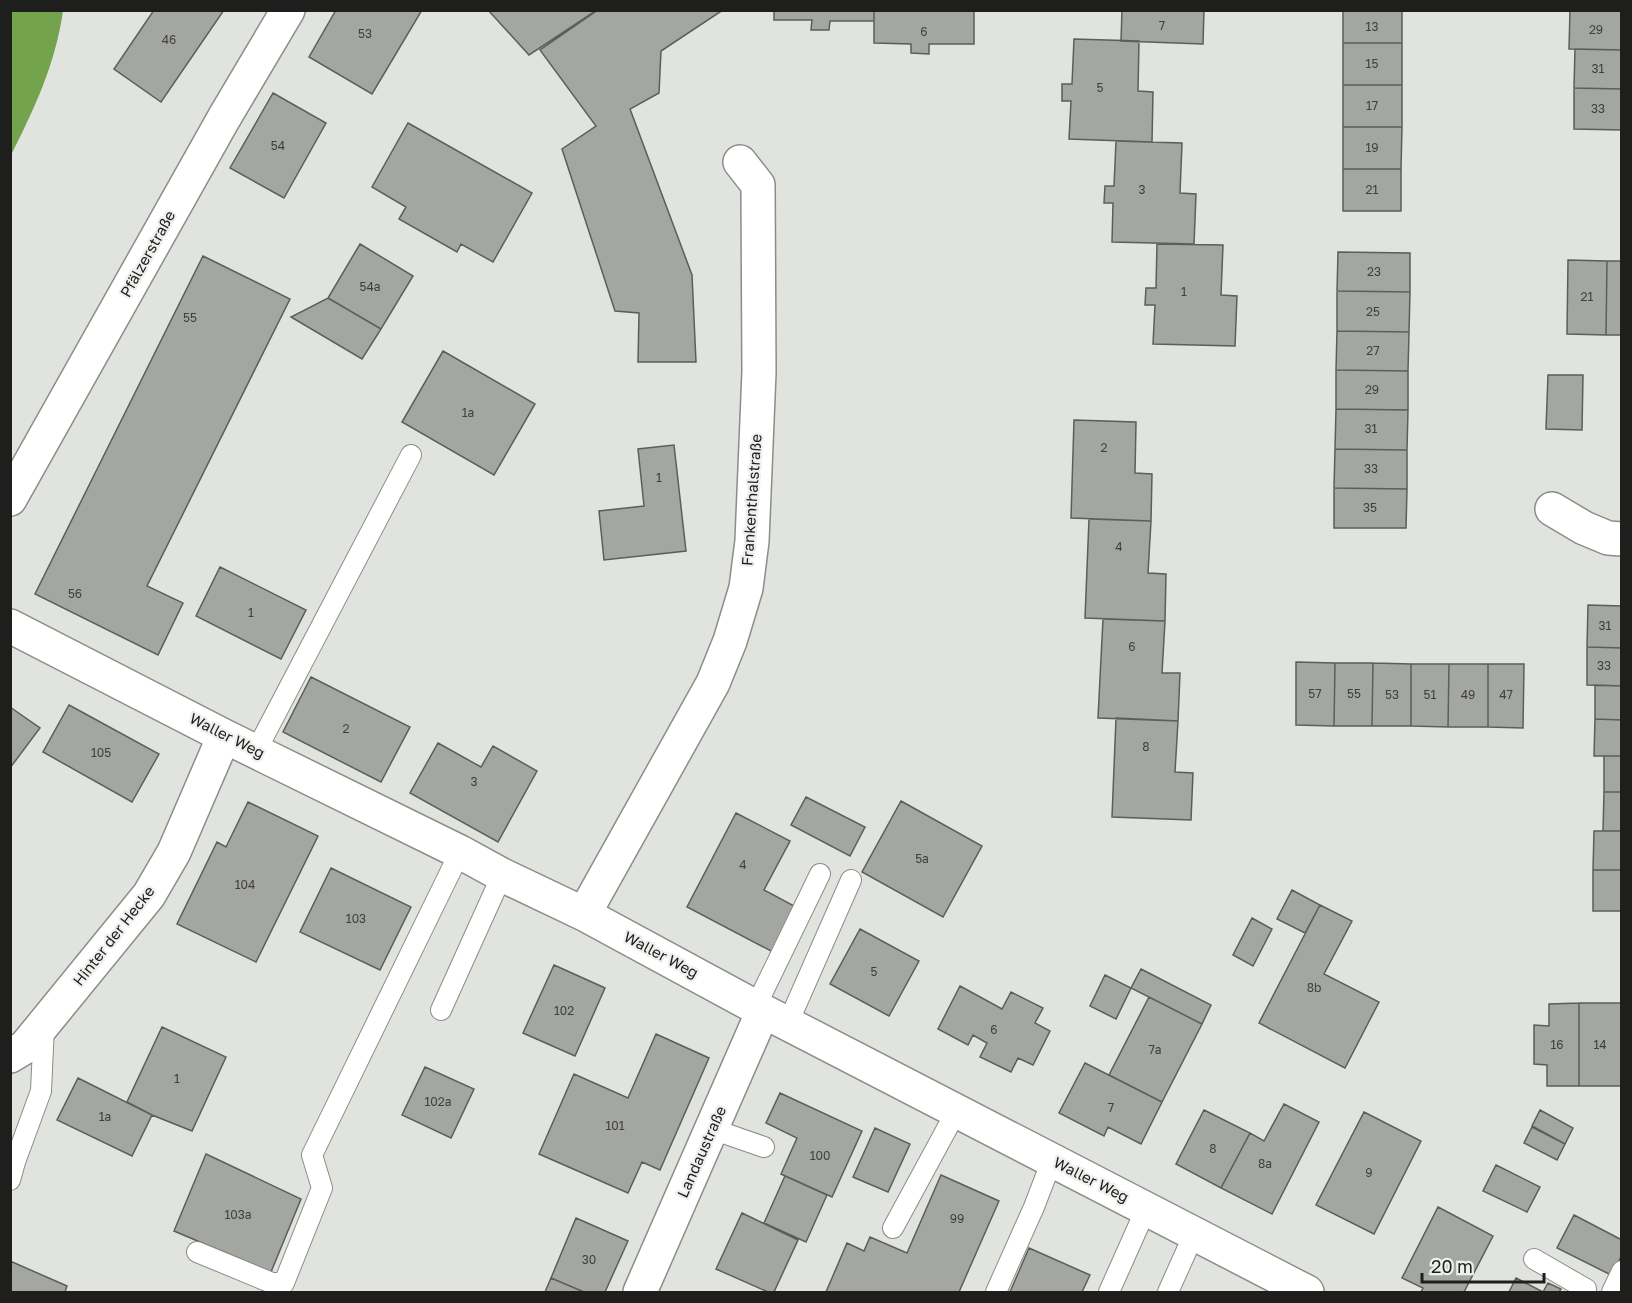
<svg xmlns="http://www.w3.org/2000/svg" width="1632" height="1303" font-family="'Golos Text',sans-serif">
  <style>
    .water { fill: #74a34e }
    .building { fill: #a4a6a2; stroke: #5b5e5a; stroke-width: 1.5 }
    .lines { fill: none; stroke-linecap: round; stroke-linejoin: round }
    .service-casing { stroke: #8b8d89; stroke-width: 22 }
    .minor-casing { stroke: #8b8d89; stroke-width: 36 }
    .tertiary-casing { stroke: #8b8d89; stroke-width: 36 }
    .service { stroke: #fff; stroke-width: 20 }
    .minor { stroke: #fff; stroke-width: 33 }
    .tertiary { stroke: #fff; stroke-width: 33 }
    .labels { text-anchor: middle; stroke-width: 4.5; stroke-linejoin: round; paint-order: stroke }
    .number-label { font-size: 12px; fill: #40413e }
    .street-label { font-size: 15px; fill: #1e1f1d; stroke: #edf0ec }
  </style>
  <rect width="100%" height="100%" fill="#e0e3de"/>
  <path class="water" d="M11 10 63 11C55 65 35 107 11 155Z"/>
  <path class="building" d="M154 10H224L161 102 114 69Z
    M336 10H422L372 94 309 57Z
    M488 10H597L529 55Z
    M598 10H723L661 51 659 93 630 109 692 275 696 362H638L639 313 615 311 562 149 596 126 540 50Z
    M774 10H874V21H830L829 30H811L812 20H774Z
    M874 10H974V44H929V54L911 53V44L874 43Z
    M1122 10H1204L1203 44 1121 41Z
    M1343 10H1402V43H1343Z
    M1570 10H1622V50L1569 49Z
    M1074 39 1139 41 1138 91 1153 92 1152 142 1069 139 1071 101H1062V84H1072Z
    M1343 43H1402V85H1343Z
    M1575 49 1622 50V89L1574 88Z
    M1343 85H1402V127H1343Z
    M1574 88 1622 89V130L1574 129Z
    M273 93 326 123 284 198 230 168Z
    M408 123 532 193 493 262 461 244 457 252 399 219 406 207 372 187Z
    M1343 127H1402L1401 169H1343Z
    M1116 141 1182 143 1180 193 1196 194 1194 244 1112 242 1113 203H1104L1105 186H1114Z
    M1343 169H1401V211H1343Z
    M360 244 413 276 381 329 328 298Z
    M1157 244 1223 245 1221 295 1237 296 1235 346 1153 344 1155 305H1145L1146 288H1156Z
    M1338 252 1410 253V292L1337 291Z
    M203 256 290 299 147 586 183 603 158 655 35 594Z
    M1568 260 1607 261 1606 335 1567 334Z
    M1607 261H1622V335H1606Z
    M1337 291 1410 292 1409 332 1337 331Z
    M328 298 381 329 362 359 291 317Z
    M1337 331 1409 332 1408 371 1336 370Z
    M443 351 535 404 494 475 402 422Z
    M1336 370 1408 371V410L1336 409Z
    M1548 375H1583L1582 430 1546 429Z
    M1336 409 1408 410 1407 450 1335 449Z
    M1074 420 1136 422 1135 473 1152 474 1151 521 1071 518Z
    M674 445 686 551 604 560 599 511 644 506 638 449Z
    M1335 449 1407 450V489L1334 488Z
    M1334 488 1407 489 1406 528H1334Z
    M1089 519 1151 521 1148 573 1166 574 1165 621 1085 618Z
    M220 567 306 610 281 659 196 616Z
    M1588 605 1622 606V648L1587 647Z
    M1103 619 1165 621 1162 673H1180L1178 721 1098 718Z
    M1587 647 1622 648V686L1587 685Z
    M1296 662 1335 663 1334 726 1296 725Z
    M1335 663H1373L1372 726H1334Z
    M1373 663 1411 664V726H1372Z
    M1411 664H1449L1448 727 1411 726Z
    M1449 664H1488V727H1448Z
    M1488 664H1524L1523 728 1488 727Z
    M311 677 410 727 381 782 283 732Z
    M1595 685 1622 686V720L1595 719Z
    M69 705 159 754 132 802 43 752Z
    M10 707 40 728 10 768Z
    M1116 718 1178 721 1175 772 1193 773 1191 820 1112 817Z
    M1595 719 1622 720V756H1594Z
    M438 743 481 767 493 746 537 771 498 842 410 793Z
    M1604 756H1622V792H1604Z
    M1604 792H1622V831H1603Z
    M806 797 865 827 850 856 791 825Z
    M901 801 982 846 943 917 862 872Z
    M248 802 318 836 256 962 177 924 217 842 226 847Z
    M736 813 790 841 764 890 796 907 773 952 687 907Z
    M1594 831H1622V870H1593Z
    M331 868 411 907 380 970 300 932Z
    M1593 870H1622V911H1593Z
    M1292 890 1320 905 1305 933 1277 919Z
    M1320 905 1352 921 1324 974 1379 1002 1345 1068 1259 1023Z
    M1252 918 1272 929 1253 966 1233 955Z
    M860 929 919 961 889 1016 830 984Z
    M554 965 605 988 575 1056 523 1033Z
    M1141 969 1211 1005 1202 1024 1131 988Z
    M1105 975 1131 988 1116 1019 1090 1006Z
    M960 986 1002 1009 1011 992 1043 1008 1035 1023 1050 1031 1033 1065 1018 1058 1011 1072 980 1057 987 1043 973 1035 968 1045 938 1029Z
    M1149 997 1202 1024 1162 1102 1109 1075Z
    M1579 1003V1086H1547V1065L1534 1064V1025L1549 1026V1004Z
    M1579 1003H1621V1086H1579Z
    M162 1027 226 1057 192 1131 152 1115 127 1102Z
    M656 1034 709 1058 660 1170 642 1162 628 1193 539 1154 574 1074 628 1098Z
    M1085 1063 1162 1102 1141 1144 1108 1127 1104 1136 1059 1113Z
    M425 1067 474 1089 451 1138 402 1115Z
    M78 1078 152 1115 132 1156 57 1120Z
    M780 1093 862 1131 832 1197 781 1174 797 1138 766 1123Z
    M1284 1104 1319 1122 1272 1214 1221 1188 1250 1133 1264 1141Z
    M1204 1110 1250 1133 1221 1188 1176 1164Z
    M1540 1110 1573 1128 1565 1144 1532 1126Z
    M1364 1112 1421 1141 1374 1234 1316 1205Z
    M1532 1127 1565 1144 1557 1160 1524 1143Z
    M875 1128 910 1144 888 1192 853 1177Z
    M206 1154 301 1199 271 1272 174 1231Z
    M1496 1165 1540 1187 1527 1212 1483 1191Z
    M941 1175 999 1201 959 1292H826L847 1243 864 1251 870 1237 907 1253Z
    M785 1176 827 1195 806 1242 764 1223Z
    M1438 1207 1493 1236 1464 1292H1421L1423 1288 1402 1278Z
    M742 1213 798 1240 774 1292H768L716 1269Z
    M1574 1215 1622 1240V1255L1611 1275 1557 1248Z
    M576 1218 628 1241 605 1292H584L551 1278Z
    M1029 1248 1090 1275 1082 1292H1010Z
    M10 1261 67 1286 65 1292H10Z
    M551 1278 584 1292H545Z
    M1516 1278 1543 1292 1548 1283 1561 1289 1559 1292H1509Z"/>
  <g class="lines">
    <g class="service-casing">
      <path id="service" d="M256 751 411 455
        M756 1006 820 874
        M441 1010 502 875
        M788 1023 851 880
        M712 1129 764 1147
        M10 1180 15 1162 41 1091 44 1026
        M893 1228 957 1110
        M197 1252 272 1283H284L322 1188 312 1155 460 852
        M1534 1259 1586 1289V1292
        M996 1292 1034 1207 1052 1160
        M1109 1292 1146 1209
        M1168 1292 1194 1234
        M1612 1292 1622 1271"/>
    </g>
    <g class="minor-casing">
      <path id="minor" d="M1552 509 1584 528 1608 538 1622 539
        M10 626 224 736 460 852 502 875 584 914 763 1011 1307 1292
        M584 914 713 683 730 641 746 588 752 541 759 372 758 185 740 162
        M10 1056 25 1047 149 895 174 852 224 736
        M640 1292 763 1011"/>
    </g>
    <g class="tertiary-casing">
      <path id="tertiary" d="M10 499 224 118 288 10"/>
    </g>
    <use href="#service" class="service"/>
    <use href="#minor" class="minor"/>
    <use href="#tertiary" class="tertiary"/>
  </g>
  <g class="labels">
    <g class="number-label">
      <text x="1162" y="30">7</text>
      <text x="1372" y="31">13</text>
      <text x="1596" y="34">29</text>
      <text x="924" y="36">6</text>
      <text x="365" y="38">53</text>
      <text x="169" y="44">46</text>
      <text x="1372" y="68">15</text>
      <text x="1598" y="73">31</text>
      <text x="1100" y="92">5</text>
      <text x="1372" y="110">17</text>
      <text x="1598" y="113">33</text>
      <text x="278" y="150">54</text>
      <text x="1372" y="152">19</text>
      <text x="1142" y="194">3</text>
      <text x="1372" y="194">21</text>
      <text x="1374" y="276">23</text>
      <text x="370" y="291">54a</text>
      <text x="1184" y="296">1</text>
      <text x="1587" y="301">21</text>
      <text x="1373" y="316">25</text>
      <text x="190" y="322">55</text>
      <text x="1373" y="355">27</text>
      <text x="1372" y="394">29</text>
      <text x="468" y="417">1a</text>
      <text x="1371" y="433">31</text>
      <text x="1104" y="452">2</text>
      <text x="1371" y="473">33</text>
      <text x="659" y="482">1</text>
      <text x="1370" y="512">35</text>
      <text x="1119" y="551">4</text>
      <text x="75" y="598">56</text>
      <text x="251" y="617">1</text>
      <text x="1605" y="630">31</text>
      <text x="1132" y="651">6</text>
      <text x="1604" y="670">33</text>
      <text x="1315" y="698">57</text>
      <text x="1354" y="698">55</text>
      <text x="1392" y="699">53</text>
      <text x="1430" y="699">51</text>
      <text x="1468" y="699">49</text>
      <text x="1506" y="699">47</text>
      <text x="346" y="733">2</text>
      <text x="1146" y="751">8</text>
      <text x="101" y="757">105</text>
      <text x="474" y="786">3</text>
      <text x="922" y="863">5a</text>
      <text x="743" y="869">4</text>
      <text x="245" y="889">104</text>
      <text x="356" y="923">103</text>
      <text x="874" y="976">5</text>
      <text x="1314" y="992">8b</text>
      <text x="564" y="1015">102</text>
      <text x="994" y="1034">6</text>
      <text x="1557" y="1049">16</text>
      <text x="1600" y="1049">14</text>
      <text x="1155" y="1054">7a</text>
      <text x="177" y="1083">1</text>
      <text x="438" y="1106">102a</text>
      <text x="1111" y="1112">7</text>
      <text x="105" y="1121">1a</text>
      <text x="615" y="1130">101</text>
      <text x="1213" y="1153">8</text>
      <text x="820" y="1160">100</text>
      <text x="1265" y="1168">8a</text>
      <text x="1369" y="1177">9</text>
      <text x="238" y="1219">103a</text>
      <text x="957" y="1223">99</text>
      <text x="589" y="1264">30</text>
    </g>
    <g class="street-label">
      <text transform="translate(148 254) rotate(-61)" y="5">Pfälzerstraße</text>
      <text transform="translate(752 500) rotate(-86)" y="5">Frankenthalstraße</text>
      <text transform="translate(227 736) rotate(27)" y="5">Waller Weg</text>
      <text transform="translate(114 936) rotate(-52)" y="5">Hinter der Hecke</text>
      <text transform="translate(661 955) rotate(28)" y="5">Waller Weg</text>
      <text transform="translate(702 1152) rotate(-66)" y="5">Landaustraße</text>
      <text transform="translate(1091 1180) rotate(27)" y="5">Waller Weg</text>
    </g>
  </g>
  <rect width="1632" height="1303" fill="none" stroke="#1e1f1d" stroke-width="24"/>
  <path d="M1422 1273v9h122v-9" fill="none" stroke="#1e1f1d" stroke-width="3"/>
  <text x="1431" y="1273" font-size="18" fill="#1e1f1d" stroke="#edf0ec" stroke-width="4.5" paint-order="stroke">20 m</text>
</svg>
